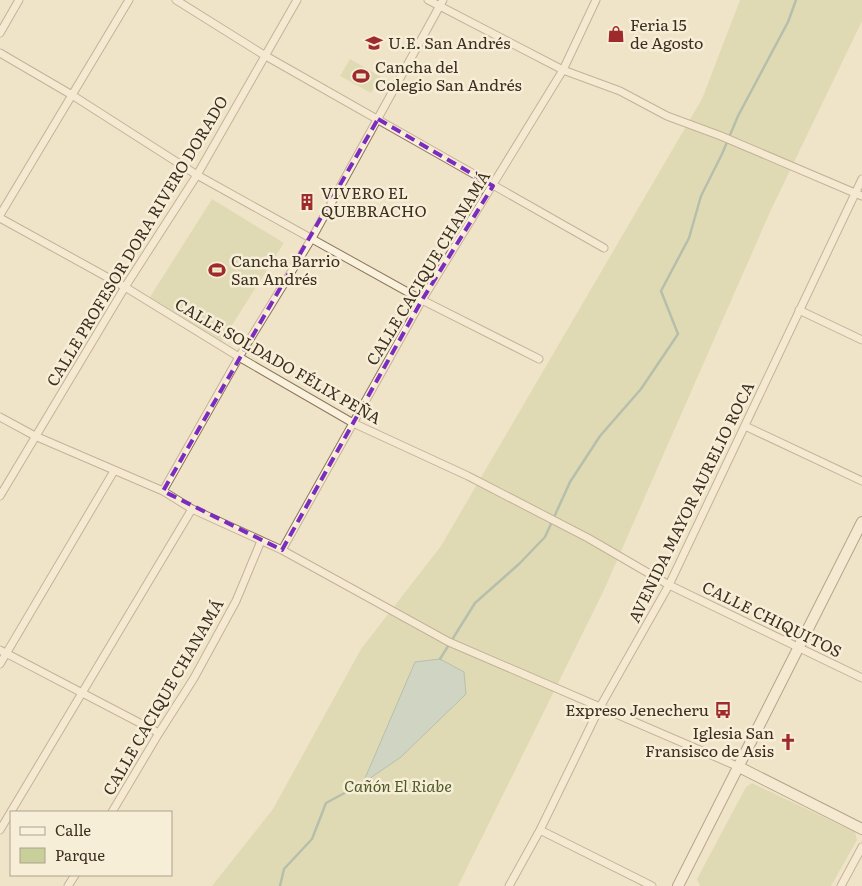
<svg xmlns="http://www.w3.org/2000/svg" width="862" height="886" font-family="Literata,serif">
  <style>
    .green { fill: #c9cf9b }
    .water { fill: #a9c4bc; stroke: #6f938a }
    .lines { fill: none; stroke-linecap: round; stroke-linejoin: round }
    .stream { stroke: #6f938a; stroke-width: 2.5 }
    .street-casing { stroke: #8d765c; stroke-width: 9 }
    .secondary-casing { stroke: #6f573f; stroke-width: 12 }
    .street { stroke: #faf1dc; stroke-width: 7 }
    .secondary { stroke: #faf1dc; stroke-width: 10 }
    .marked { fill: none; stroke: #7b2cbf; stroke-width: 4; stroke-dasharray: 10 6; stroke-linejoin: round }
    .labels { text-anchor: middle; stroke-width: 5; stroke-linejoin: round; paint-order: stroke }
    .poi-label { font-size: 16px; fill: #3d2e20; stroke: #f7eed8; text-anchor: start }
    .street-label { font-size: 16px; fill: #3d2e20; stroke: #f7eed8 }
    .park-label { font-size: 16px; font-style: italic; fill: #4d5a26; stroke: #f7eed8 }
  </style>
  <rect width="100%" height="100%" fill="#f0e4c8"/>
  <path class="green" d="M740 0H862V21L770 212 604 590 458 886H212L273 809 361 649 441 546 702 99Z
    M350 59 381 77 371 93 340 76Z
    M212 199 284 243 222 341 150 297Z
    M752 783 855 832 857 840 831 886H700L697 879 746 787Z"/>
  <path class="water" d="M440 659 464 672 466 694 401 757 363 783 415 662Z"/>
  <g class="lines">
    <path class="stream" d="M440 659 475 603 519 564 545 537 570 482 600 436 641 389 678 334 661 291 689 238 701 196 722 154 738 116 788 22 796 0
      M280 886 284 869 312 839 326 803 363 783"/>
    <g class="street-casing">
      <path id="street" d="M176 0 264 55 604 248
        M428 0 563 70 620 91 667 116 721 136 862 196
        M0 33 19 0
        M0 53 72 95 197 175 422 300 539 359
        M0 215 129 0
        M0 218 125 287 239 357 353 423 468 476 588 538 669 585 862 678
        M799 310 862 340
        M0 417 35 436 163 491 192 509 282 550 449 642 739 767
        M745 426 862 481
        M163 491 239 357 312 238 443 0
        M0 496 125 287 197 175 297 0
        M282 550 422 300 563 70 596 0
        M0 650 159 733
        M0 664 114 471
        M112 812 159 733 194 678 236 601 261 541
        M0 830 192 509
        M540 830 652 886
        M68 886 75 875
        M509 886 540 830 600 707 669 585 862 179
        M841 886 862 847"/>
    </g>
    <g class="secondary-casing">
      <path id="secondary" d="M739 767 862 829
        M678 886 862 522"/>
    </g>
    <use href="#street" class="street"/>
    <use href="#secondary" class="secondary"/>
  </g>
  <path d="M0 0H862V886H0ZM378 119 493 186 422 300 282 550 163 491Z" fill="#f0e4c8" fill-opacity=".55" fill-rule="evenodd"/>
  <path class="marked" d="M378 119 493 186 422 300 282 550 163 491Z"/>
  <defs>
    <g id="shop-bare" transform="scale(1.35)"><path d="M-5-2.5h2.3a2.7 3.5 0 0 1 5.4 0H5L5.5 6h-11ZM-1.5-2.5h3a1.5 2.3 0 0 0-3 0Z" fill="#9e2a2b" stroke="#f7eed8" stroke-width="2.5" paint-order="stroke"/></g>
    <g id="school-bare" transform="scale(1.35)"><path d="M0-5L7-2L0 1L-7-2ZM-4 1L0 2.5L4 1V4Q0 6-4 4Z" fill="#9e2a2b" stroke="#f7eed8" stroke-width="2.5" paint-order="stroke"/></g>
    <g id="stadium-bare" transform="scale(1.35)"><path d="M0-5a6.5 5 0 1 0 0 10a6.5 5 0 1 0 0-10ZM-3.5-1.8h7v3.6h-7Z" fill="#9e2a2b" stroke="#f7eed8" stroke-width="2.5" paint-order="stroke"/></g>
    <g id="building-bare" transform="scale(1.35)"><path d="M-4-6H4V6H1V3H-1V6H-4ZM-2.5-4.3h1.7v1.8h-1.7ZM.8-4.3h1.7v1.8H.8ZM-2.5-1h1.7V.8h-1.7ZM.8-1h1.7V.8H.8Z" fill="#9e2a2b" stroke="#f7eed8" stroke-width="2.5" paint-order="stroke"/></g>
    <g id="bus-bare" transform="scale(1.35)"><path d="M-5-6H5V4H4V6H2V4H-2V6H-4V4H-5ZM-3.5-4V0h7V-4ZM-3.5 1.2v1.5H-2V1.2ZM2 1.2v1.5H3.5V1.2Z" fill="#9e2a2b" stroke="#f7eed8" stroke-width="2.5" paint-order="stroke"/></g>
    <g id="church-bare" transform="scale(1.35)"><path d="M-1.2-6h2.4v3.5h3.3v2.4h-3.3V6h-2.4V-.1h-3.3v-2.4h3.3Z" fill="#9e2a2b" stroke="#f7eed8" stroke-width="2.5" paint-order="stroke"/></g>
  </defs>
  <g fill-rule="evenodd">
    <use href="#shop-bare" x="616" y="34"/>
    <use href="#school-bare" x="374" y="43"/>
    <use href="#stadium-bare" x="361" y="76"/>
    <use href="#building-bare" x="307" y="202"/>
    <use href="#stadium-bare" x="217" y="270"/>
    <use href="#bus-bare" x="723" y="710"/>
    <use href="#church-bare" x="788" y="742"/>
  </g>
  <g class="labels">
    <g class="poi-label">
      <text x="630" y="31">Feria 15<tspan x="630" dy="18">de Agosto</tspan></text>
      <text x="388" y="49">U.E. San Andrés</text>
      <text x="375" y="73">Cancha del<tspan x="375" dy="18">Colegio San Andrés</tspan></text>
      <text x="321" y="199">VIVERO EL<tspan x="321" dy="18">QUEBRACHO</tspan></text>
      <text x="231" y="267">Cancha Barrio<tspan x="231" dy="18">San Andrés</tspan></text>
      <text x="709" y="716" text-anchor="end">Expreso Jenecheru</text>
      <text x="774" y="739" text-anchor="end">Iglesia San<tspan x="774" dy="18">Fransisco de Asis</tspan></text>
    </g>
    <g class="street-label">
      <text transform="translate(137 241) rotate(-59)" y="6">CALLE PROFESOR DORA RIVERO DORADO</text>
      <text transform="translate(428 268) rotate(-59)" y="6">CALLE CACIQUE CHANAMÁ</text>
      <text transform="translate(278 361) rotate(30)" y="6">CALLE SOLDADO FÉLIX PEÑA</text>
      <text transform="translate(691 502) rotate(-64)" y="6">AVENIDA MAYOR AURELIO ROCA</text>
      <text transform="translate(772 619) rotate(26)" y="6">CALLE CHIQUITOS</text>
      <text transform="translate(163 697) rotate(-60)" y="6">CALLE CACIQUE CHANAMÁ</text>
    </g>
    <g class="park-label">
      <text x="398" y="792">Cañón El Riabe</text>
    </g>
  </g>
  <rect x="10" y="811" width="162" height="65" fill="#f7eed8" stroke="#ada18e"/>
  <rect x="20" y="827" width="25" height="8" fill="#faf1dc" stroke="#ada18e"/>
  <text x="55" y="836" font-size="15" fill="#3d2e20">Calle</text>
  <rect x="20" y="848" width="25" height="15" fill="#c9cf9b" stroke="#ada18e"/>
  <text x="55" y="861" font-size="15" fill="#3d2e20">Parque</text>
</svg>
